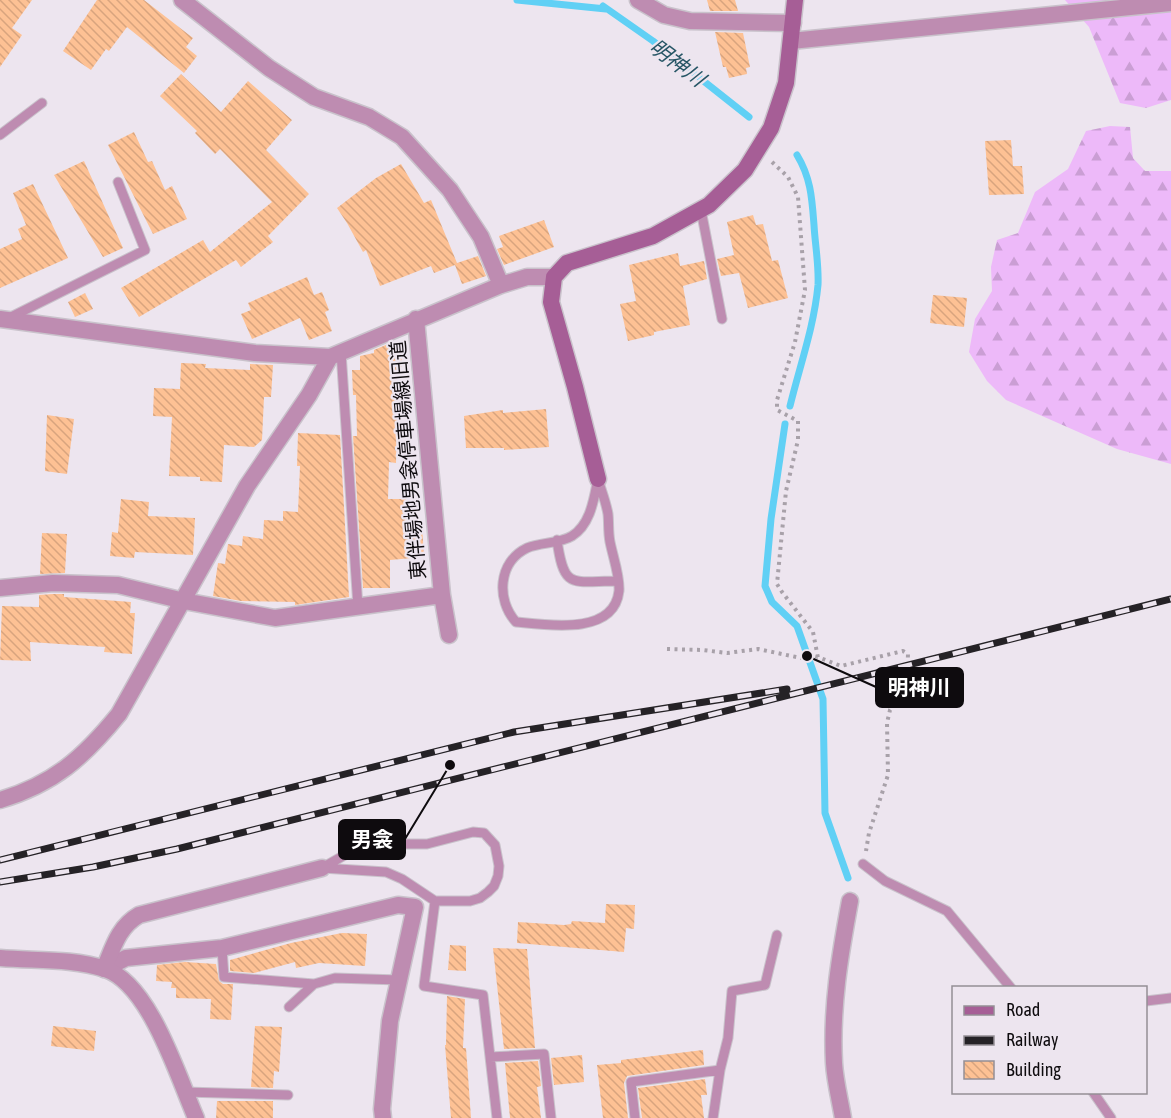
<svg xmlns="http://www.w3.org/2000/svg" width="1171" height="1118" font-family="'Asap Condensed','Noto Sans JP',sans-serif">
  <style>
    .forest { fill: url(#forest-firs) }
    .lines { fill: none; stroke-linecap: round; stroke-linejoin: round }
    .stream { stroke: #60d0f5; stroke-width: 7 }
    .building { fill: url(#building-back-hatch) }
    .service-casing { stroke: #c9c2cb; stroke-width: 11 }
    .minor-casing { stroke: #c9c2cb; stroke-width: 19 }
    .tertiary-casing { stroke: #c9c2cb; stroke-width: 19 }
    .secondary-casing { stroke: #c9c2cb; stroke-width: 19 }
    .path { stroke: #a8a1a9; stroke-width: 4; stroke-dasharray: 3 4.5; stroke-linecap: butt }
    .service { stroke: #be8cb1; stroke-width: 9 }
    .minor { stroke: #be8cb1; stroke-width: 16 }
    .tertiary { stroke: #be8cb1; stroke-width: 16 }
    .secondary { stroke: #a65e96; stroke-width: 16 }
    .rail-casing { stroke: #252226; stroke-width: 7 }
    .rail { stroke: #ede5ef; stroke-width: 4.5; stroke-dasharray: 14; stroke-linecap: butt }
    .labels { text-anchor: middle; stroke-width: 4.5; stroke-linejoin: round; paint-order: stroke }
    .street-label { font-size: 20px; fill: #0e0b0e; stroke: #ede5ef }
    .water-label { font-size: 21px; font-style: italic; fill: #265565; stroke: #ede5ef }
    .leader { fill: none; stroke: #0e0b0e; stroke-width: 2 }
    .callout-dot { fill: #0e0b0e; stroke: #ede5ef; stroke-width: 2 }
    .callout { fill: #0e0b0e; stroke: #0e0b0e; stroke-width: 2 }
    .callout-label { font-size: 21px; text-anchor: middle; font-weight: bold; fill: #fff }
  </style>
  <defs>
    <pattern id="forest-firs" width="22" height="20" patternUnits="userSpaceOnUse" patternTransform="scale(1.5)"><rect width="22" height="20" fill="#edb9f9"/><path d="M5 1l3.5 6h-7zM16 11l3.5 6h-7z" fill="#ca9ed4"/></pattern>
    <pattern id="building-back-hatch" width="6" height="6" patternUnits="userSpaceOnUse" patternTransform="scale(1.5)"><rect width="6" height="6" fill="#fdc194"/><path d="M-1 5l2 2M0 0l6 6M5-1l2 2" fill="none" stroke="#d8a47e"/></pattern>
  </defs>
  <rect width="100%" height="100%" fill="#ede5ef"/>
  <path class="forest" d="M1065 0H1171V100L1146 108 1120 103 1089 27Z
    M1110 126 1130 127 1133 158 1145 171H1171V464L1117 449 1006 400 987 381 969 352 975 319 992 291 991 267 997 240 1018 233 1035 192 1068 169 1086 131Z"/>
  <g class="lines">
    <path class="stream" d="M517 0 606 9
      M603 6 653 41 749 117
      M790 406C800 365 814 327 818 285 819 265 815 244 814 225 812 199 811 178 797 155
      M785 424 771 519 765 586 772 602 797 626 823 699 825 813 848 878"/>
  </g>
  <path class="building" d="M0 0H32L12 28 22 35 0 67Z
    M97 0H144L193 38 186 47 197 56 184 73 127 27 109 51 106 49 91 70 63 51Z
    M707 0H735L738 11H710Z
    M715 32 743 33 750 67 746 68 747 74 729 78 726 67H723Z
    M181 74 221 112 248 81 292 120 266 150 309 194 268 236 273 242 241 267 236 260 139 317 121 288 203 240 210 252 272 202 220 149 215 154 195 133 197 131 160 96Z
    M134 132 148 162 152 161 165 190 172 186 187 219 153 234 108 145Z
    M1011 140 1013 166H1022L1024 194 989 195 985 141Z
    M84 161 123 248 103 257 54 175Z
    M401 164 424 203 431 200 457 263 478 256 486 276 462 284 455 265 434 273 431 266 380 286 366 250 363 252 347 223 337 208 376 178Z
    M33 184 68 258 0 288V249L22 239 18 229 26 225 13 193Z
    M753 215 756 225 763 224 772 261 778 260 788 298 748 308 739 273 721 276 717 259 734 255 727 222Z
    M544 220 554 247 504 265 497 249 503 247 499 236Z
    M678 253 680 266 704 261 707 279 683 286 690 325 654 332V335L628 341 620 304 636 301 629 265Z
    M307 277 314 295 322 292 329 310 325 312 332 331 309 340 300 318 252 339 241 314 251 310 248 303Z
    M85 293 93 309 75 317 68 302Z
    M933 295 967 298 964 327 930 323Z
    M393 342V348H401L403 393H399V411H397L396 463 389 462 388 499H406L405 526 422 525 424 557 390 560V588H363L353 436H357L356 395H353L352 370H360V356L374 353V350Z
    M181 363 206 364 205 368 250 370V364L273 365 271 397H264L262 440 254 447 224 445 222 482 200 481V477L169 476 172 417 153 416 154 388 180 389Z
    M546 409 549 447 504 450V448H466L464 416 503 410V413Z
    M47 415 74 419 67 474 45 471Z
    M298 433 340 435 349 597 295 605V602L241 601 213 596 218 563 225 564 228 544 242 546 243 536 263 539 264 520 283 521V511L298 512 300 466H297Z
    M121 499 149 502 148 516 195 518 193 555 135 552 134 558 110 556 112 532 118 533Z
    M42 533 67 534 65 573 40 574Z
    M53 594H64V597L131 602 130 613H135L132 654 104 652 105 647 30 642 31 661 0 660 2 606 39 607V595Z
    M606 904 635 905 634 929 626 928 624 952 517 943 518 922 564 925 571 924 572 921 605 923Z
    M342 933 367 934 365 966 319 963 296 968 295 962 254 973 230 971V960L291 943Z
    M450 945 466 946V971L448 970Z
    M493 948 527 949 535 1048 504 1049Z
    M185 962 216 964 219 981 223 984H233L231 1020 210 1019 211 999 176 998V988H171L172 982 156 981 157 965Z
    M447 996 465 999 463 1048H466L471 1118H451L445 1045H446Z
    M53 1026 96 1031 94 1051 51 1046Z
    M255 1026 282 1027 279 1072 274 1071 273 1088 251 1087Z
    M703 1050 704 1065 627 1076 624 1083 628 1118H603L597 1065 621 1063V1060Z
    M582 1055 584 1082 554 1085 551 1058Z
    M538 1061 541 1086 537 1087 541 1118H510L505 1063Z
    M705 1079 707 1095H701L704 1118H642L638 1088Z
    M217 1101H273V1118H216Z"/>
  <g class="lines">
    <g class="service-casing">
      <path id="service" d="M0 135 42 103
        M701 210 722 319
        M9 318 145 250 118 182
        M341 352 358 607
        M598 479C601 490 606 502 608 514 609 523 608 532 610 542 613 557 620 576 619 591 614 636 547 625 516 622 496 600 498 562 527 548 541 542 559 544 572 536 591 524 594 498 598 479Z
        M557 540C564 591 572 581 618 581
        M473 832 484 833 495 845 499 866 498 876 494 886 488 892 480 898 470 901H435L402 879 386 872 322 868 350 852 380 844H427Z
        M863 864 885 881 947 911 1011 988
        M435 901 424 986 483 995 497 1118
        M222 948 224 977 314 984
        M1146 1001 1171 998
        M289 1007 314 984 335 978 399 980
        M490 1057 544 1054 551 1118
        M185 1092 288 1095
        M1093 1092 1111 1118
        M635 1118 631 1082 720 1070
        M713 1118 720 1070 728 1038 732 991 765 985 777 935"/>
    </g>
    <g class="minor-casing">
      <path id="minor" d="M182 0 269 68 314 97 369 117 402 137 450 190 481 237 501 285
        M638 0 664 15 690 21 793 23
        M791 41 1171 3
        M0 319 255 353 330 357
        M416 319 442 595 449 635
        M0 588 53 583 118 585 184 601 275 618 442 595
        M0 800C54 784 84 757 119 714L247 486 309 395 330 357 501 285 527 277H554
        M104 969 126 958 222 948 398 905 415 907 390 1021 382 1109 383 1118
        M843 1118C840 1100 835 1081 834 1063 831 1007 840 955 850 901"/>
    </g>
    <g class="tertiary-casing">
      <path id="tertiary" d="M0 958C34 961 72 958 105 969 150 984 178 1077 196 1118
        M104 969C113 948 118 927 139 915L322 868"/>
    </g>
    <g class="secondary-casing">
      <path id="secondary" d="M598 479 575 387 551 302 554 277 567 263 653 236 709 205 745 170 771 128 786 83 795 0"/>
    </g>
    <path class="path" d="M772 162 788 177 798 197 805 290 795 342 777 400V410L798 421V440L786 491 777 584 782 592 813 632 818 658
      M667 649 703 650 727 653 758 649 801 658 815 656 841 666 903 651 908 654 907 683 903 692 890 710 887 723 888 775 869 833 866 851"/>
    <use href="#service" class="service"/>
    <use href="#minor" class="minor"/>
    <use href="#tertiary" class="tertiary"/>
    <use href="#secondary" class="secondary"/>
    <g class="rail-casing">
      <path id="rail" d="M0 860 514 732 787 689
        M0 882 93 867 177 849 1171 599"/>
    </g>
    <use href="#rail" class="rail"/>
  </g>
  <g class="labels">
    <g class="street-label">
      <text transform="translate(408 460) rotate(-95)" y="7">東伴場地男衾停車場線旧道</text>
    </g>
    <g class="water-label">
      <text transform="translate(677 63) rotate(37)" y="7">明神川</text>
    </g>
  </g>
  <path class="leader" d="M807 656L876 687M450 765L405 839"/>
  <g class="callout-dot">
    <circle cx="807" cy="656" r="6"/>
    <circle cx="450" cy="765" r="6"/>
  </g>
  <g class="callout">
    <rect x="876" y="668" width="87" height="39" rx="6"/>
    <rect x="339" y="820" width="66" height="39" rx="6"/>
  </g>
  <g class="callout-label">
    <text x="919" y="695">明神川</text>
    <text x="372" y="847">男衾</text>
  </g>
  <rect x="952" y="986" width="195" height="108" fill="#ede5ef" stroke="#948e95" stroke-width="1.5"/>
  <rect x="964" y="1006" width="30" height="9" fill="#a65e96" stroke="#948e95" stroke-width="1.5"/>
  <text x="1006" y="1016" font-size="18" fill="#0e0b0e">Road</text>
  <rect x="964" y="1036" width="30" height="9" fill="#252226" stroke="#948e95" stroke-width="1.5"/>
  <text x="1006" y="1046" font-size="18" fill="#0e0b0e">Railway</text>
  <rect x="964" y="1061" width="30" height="18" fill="url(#building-back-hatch)" stroke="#948e95" stroke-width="1.5"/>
  <text x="1006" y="1076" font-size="18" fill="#0e0b0e">Building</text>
</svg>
